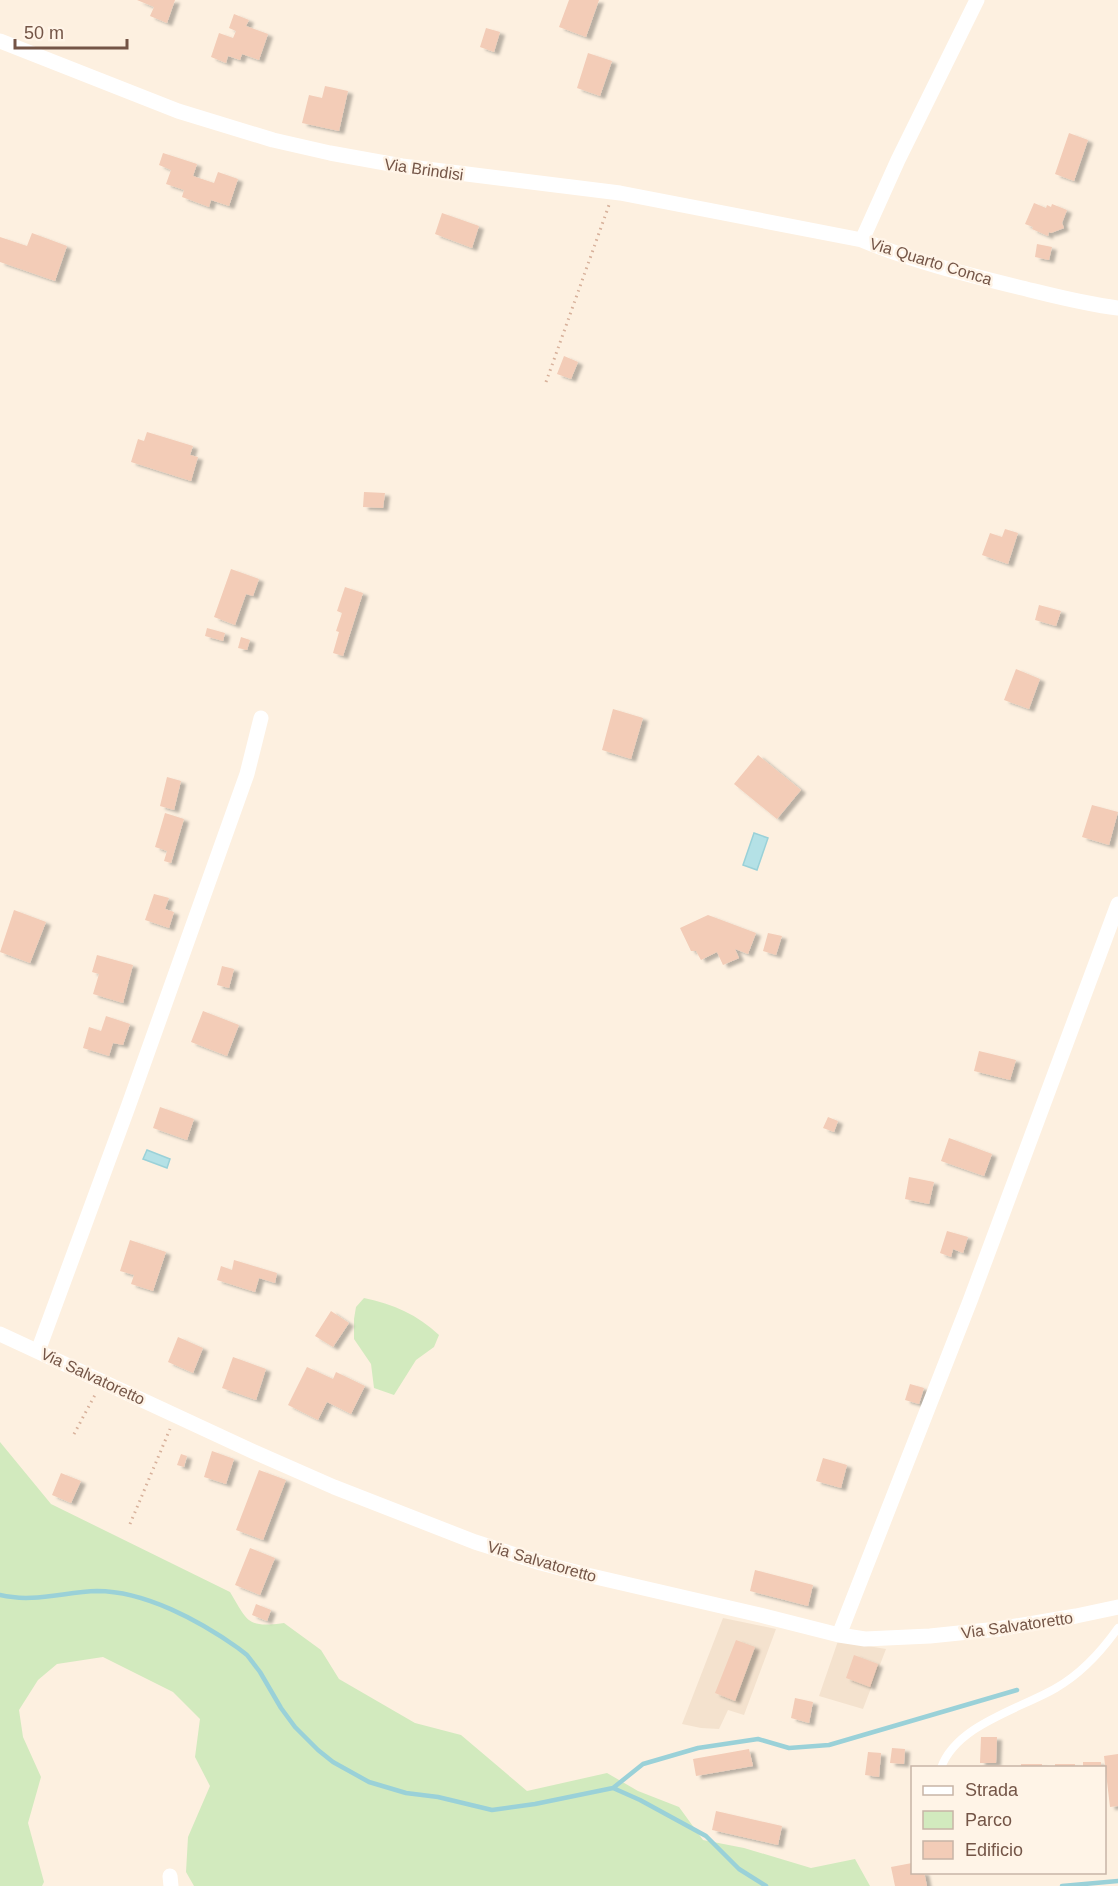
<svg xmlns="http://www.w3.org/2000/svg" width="1118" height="1886" font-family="Helvetica,sans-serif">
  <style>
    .residential { fill: #f4e2ce }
    .green { fill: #d2eabe }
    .water { fill: #b4e1e6; stroke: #9ad1d8; stroke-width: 1.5 }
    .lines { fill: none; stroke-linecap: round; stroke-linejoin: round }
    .stream { stroke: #9ad1d8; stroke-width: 4.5 }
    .building { fill: #f3ccb7; filter: url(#shadow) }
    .path { stroke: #d7b09a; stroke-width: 3; stroke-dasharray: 1.5 4.5; stroke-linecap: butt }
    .lane { stroke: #fff; stroke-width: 8 }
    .street { stroke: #fff; stroke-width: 15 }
    .labels { text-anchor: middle; stroke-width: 5; stroke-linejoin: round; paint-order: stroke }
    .street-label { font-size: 16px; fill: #745547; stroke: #fff4e7 }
  </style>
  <defs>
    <filter id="shadow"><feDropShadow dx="5" dy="3" stdDeviation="1.5" flood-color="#0004"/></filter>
  </defs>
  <rect width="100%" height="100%" fill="#fdf0e0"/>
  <path class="residential" d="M723 1618 776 1629 744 1715 728 1710 719 1729 701 1728 682 1724Z
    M838 1641 886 1649 863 1709 819 1696Z"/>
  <path class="green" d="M364 1298C393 1304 418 1315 439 1335L434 1347 416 1360 394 1395 374 1388 371 1364 354 1339V1319L356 1307Z
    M0 1442 51 1504 230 1592C248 1622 247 1628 284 1623L321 1650 339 1679 415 1723 461 1735 527 1791 607 1773 638 1791 679 1807 703 1840 744 1848 811 1868 855 1859 870 1886H194L186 1872 188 1837 210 1786 195 1757 200 1719 173 1692 103 1657 57 1664 38 1680 19 1710 23 1737 41 1777 28 1823 44 1882 42 1886H0Z"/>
  <path class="water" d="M754 833 768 838 757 870 743 865Z
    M147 1150 170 1159 167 1168 143 1159Z"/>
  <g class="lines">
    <path class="stream" d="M0 1595C33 1603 64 1592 97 1591 145 1591 200 1621 238 1648L247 1655 260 1672 281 1708 295 1727 318 1750 333 1762 369 1782 406 1793 438 1797 492 1810 535 1804 613 1788 640 1800 706 1836 739 1869 766 1886
      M613 1788 643 1764 698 1748 758 1739 789 1748 829 1745 1017 1690
      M1062 1886 1118 1881"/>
  </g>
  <path class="building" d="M137 0H175L167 23 150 16 154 7Z
    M569 0H599L586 37 559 27Z
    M234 14 249 20 246 26 268 34 259 60 242 54 240 60 228 56 226 63 211 57 219 33 233 38 236 31 229 28Z
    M486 28 500 32 494 52 480 47Z
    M588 53 612 61 600 96 577 88Z
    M325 86 348 91 339 131 302 123 309 95 322 98Z
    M1069 133 1088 140 1074 181 1055 174Z
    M163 153 197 164 193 176 214 183 218 172 238 179 229 206 211 200 209 207 182 197 184 190 166 184 171 170 159 165Z
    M1034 203 1046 208 1047 205 1051 207 1052 204 1067 210 1062 223 1064 228 1051 233 1049 232 1048 236 1032 229 1033 227 1025 224Z
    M442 213 479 226 472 248 435 234Z
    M32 233 67 246 55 281 0 262V237L27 246Z
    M1037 244 1052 247 1049 260 1035 257Z
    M564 356 578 362 571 379 557 374Z
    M147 432 193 446 190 455 198 457 191 481 131 462 138 439 144 441Z
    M364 492 385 493 383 508 363 507Z
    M1005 529 1018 533 1008 564 982 555 990 533 1002 537Z
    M231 569 259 579 253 596 246 594 235 625 214 617Z
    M345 587 363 593 343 656 333 653 339 632 336 631 342 613 337 611Z
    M1039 605 1061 611 1056 626 1035 620Z
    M207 628 225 633 223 641 205 636Z
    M241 637 250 640 247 650 238 648Z
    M1016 669 1040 679 1029 709 1004 700Z
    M613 709 643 718 631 759 602 750Z
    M758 755 801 790 777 819 734 784Z
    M167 777 181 781 174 810 160 806Z
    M1092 805 1118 812 1109 845 1082 837Z
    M165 813 184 819 171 863 164 861 167 851 155 847Z
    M154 894 169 898 165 909 174 912 169 928 145 920Z
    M14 910 46 922 30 963 0 952Z
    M708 915 756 933 748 954 735 949 739 958 723 965 717 952 701 960 696 951H691L680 928Z
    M768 933 782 936 776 955 763 951Z
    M97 955 133 965 123 1003 93 994 99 974 92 972Z
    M222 966 234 969 229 988 217 985Z
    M203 1011 239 1025 227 1056 191 1042Z
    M106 1016 130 1024 123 1045 113 1043 109 1056 83 1048 89 1027 101 1031Z
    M979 1051 1016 1060 1010 1080 974 1071Z
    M160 1107 194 1119 187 1140 153 1128Z
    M828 1117 838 1121 834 1132 823 1128Z
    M949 1138 992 1154 984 1176 941 1161Z
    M909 1177 934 1182 929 1204 905 1199Z
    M947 1231 968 1237 963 1253 953 1249 951 1257 940 1253Z
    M130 1240 166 1252 153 1291 131 1284 134 1275 120 1271Z
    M234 1260 277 1273 275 1283 259 1278 255 1292 217 1280 221 1266 232 1270Z
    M331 1311 349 1323 333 1347 315 1336Z
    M178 1337 203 1348 193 1373 168 1362Z
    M233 1357 266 1369 256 1400 222 1388Z
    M307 1367 333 1379 336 1372 365 1386 351 1414 327 1402 318 1420 288 1405Z
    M910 1384 924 1388 919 1404 905 1400Z
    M212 1451 234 1459 226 1484 204 1477Z
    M181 1454 187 1456 184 1467 177 1465Z
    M823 1458 847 1465 841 1488 816 1481Z
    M259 1470 286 1480 263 1540 236 1530Z
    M61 1473 81 1481 71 1503 52 1495Z
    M250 1548 275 1558 260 1595 235 1585Z
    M755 1570 813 1585 808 1606 750 1591Z
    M256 1604 271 1610 267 1621 252 1615Z
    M736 1640 755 1647 735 1701 715 1693Z
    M854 1655 878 1664 870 1687 846 1678Z
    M795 1698 813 1702 809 1723 791 1718Z
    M981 1737H997L996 1763H980Z
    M892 1748 905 1749 904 1764 890 1763Z
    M749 1749 753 1766 696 1776 693 1759Z
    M868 1752 881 1753 879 1777 865 1775Z
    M1118 1754V1806L1110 1807 1104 1756Z
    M1083 1762H1101V1768H1083Z
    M1021 1764H1042V1768H1021Z
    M1055 1764H1075V1768H1055Z
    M716 1811 782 1826 778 1845 712 1830Z
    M912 1863V1872H924L927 1886H895L891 1867Z"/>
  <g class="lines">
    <path class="path" d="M546 382 609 205
      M74 1434 96 1393
      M130 1524 170 1429"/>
    <path class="lane" d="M941 1768C956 1725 1020 1709 1056 1688 1082 1673 1101 1652 1118 1628"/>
    <path class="street" d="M977 0 898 160 862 240C912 261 965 274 1018 287 1051 295 1084 304 1118 308
      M0 41 178 111 273 140 330 153 402 166 620 193 862 240
      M0 1334 252 1451 334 1487 475 1542 541 1563 587 1575 760 1615 839 1635 865 1639 930 1636 998 1629 1076 1616 1118 1607
      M38 1351 128 1107 247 774 261 718
      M839 1635 970 1301 1118 904
      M170 1876 171 1886"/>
  </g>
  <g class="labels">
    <g class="street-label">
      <text transform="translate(424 169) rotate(8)" y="6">Via Brindisi</text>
      <text transform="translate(931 261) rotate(17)" y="6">Via Quarto Conca</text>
      <text transform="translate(93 1376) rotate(25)" y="6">Via Salvatoretto</text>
      <text transform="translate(542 1561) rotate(16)" y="6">Via Salvatoretto</text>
      <text transform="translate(1017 1625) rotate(-8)" y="6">Via Salvatoretto</text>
    </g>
  </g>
  <rect x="911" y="1766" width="195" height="108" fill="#fff4e7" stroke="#c7b4a7" stroke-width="1.5"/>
  <rect x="923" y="1786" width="30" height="9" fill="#ffffff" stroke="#c7b4a7" stroke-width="1.5"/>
  <text x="965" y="1796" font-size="18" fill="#745547">Strada</text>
  <rect x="923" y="1811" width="30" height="18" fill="#d2eabe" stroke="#c7b4a7" stroke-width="1.5"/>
  <text x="965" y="1826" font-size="18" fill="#745547">Parco</text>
  <rect x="923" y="1841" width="30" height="18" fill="#f3ccb7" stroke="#c7b4a7" stroke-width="1.5"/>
  <text x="965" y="1856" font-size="18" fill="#745547">Edificio</text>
  <path d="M15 39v9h112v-9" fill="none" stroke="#745547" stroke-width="3"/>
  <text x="24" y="39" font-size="18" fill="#745547" stroke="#fff4e7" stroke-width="4.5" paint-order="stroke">50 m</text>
</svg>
